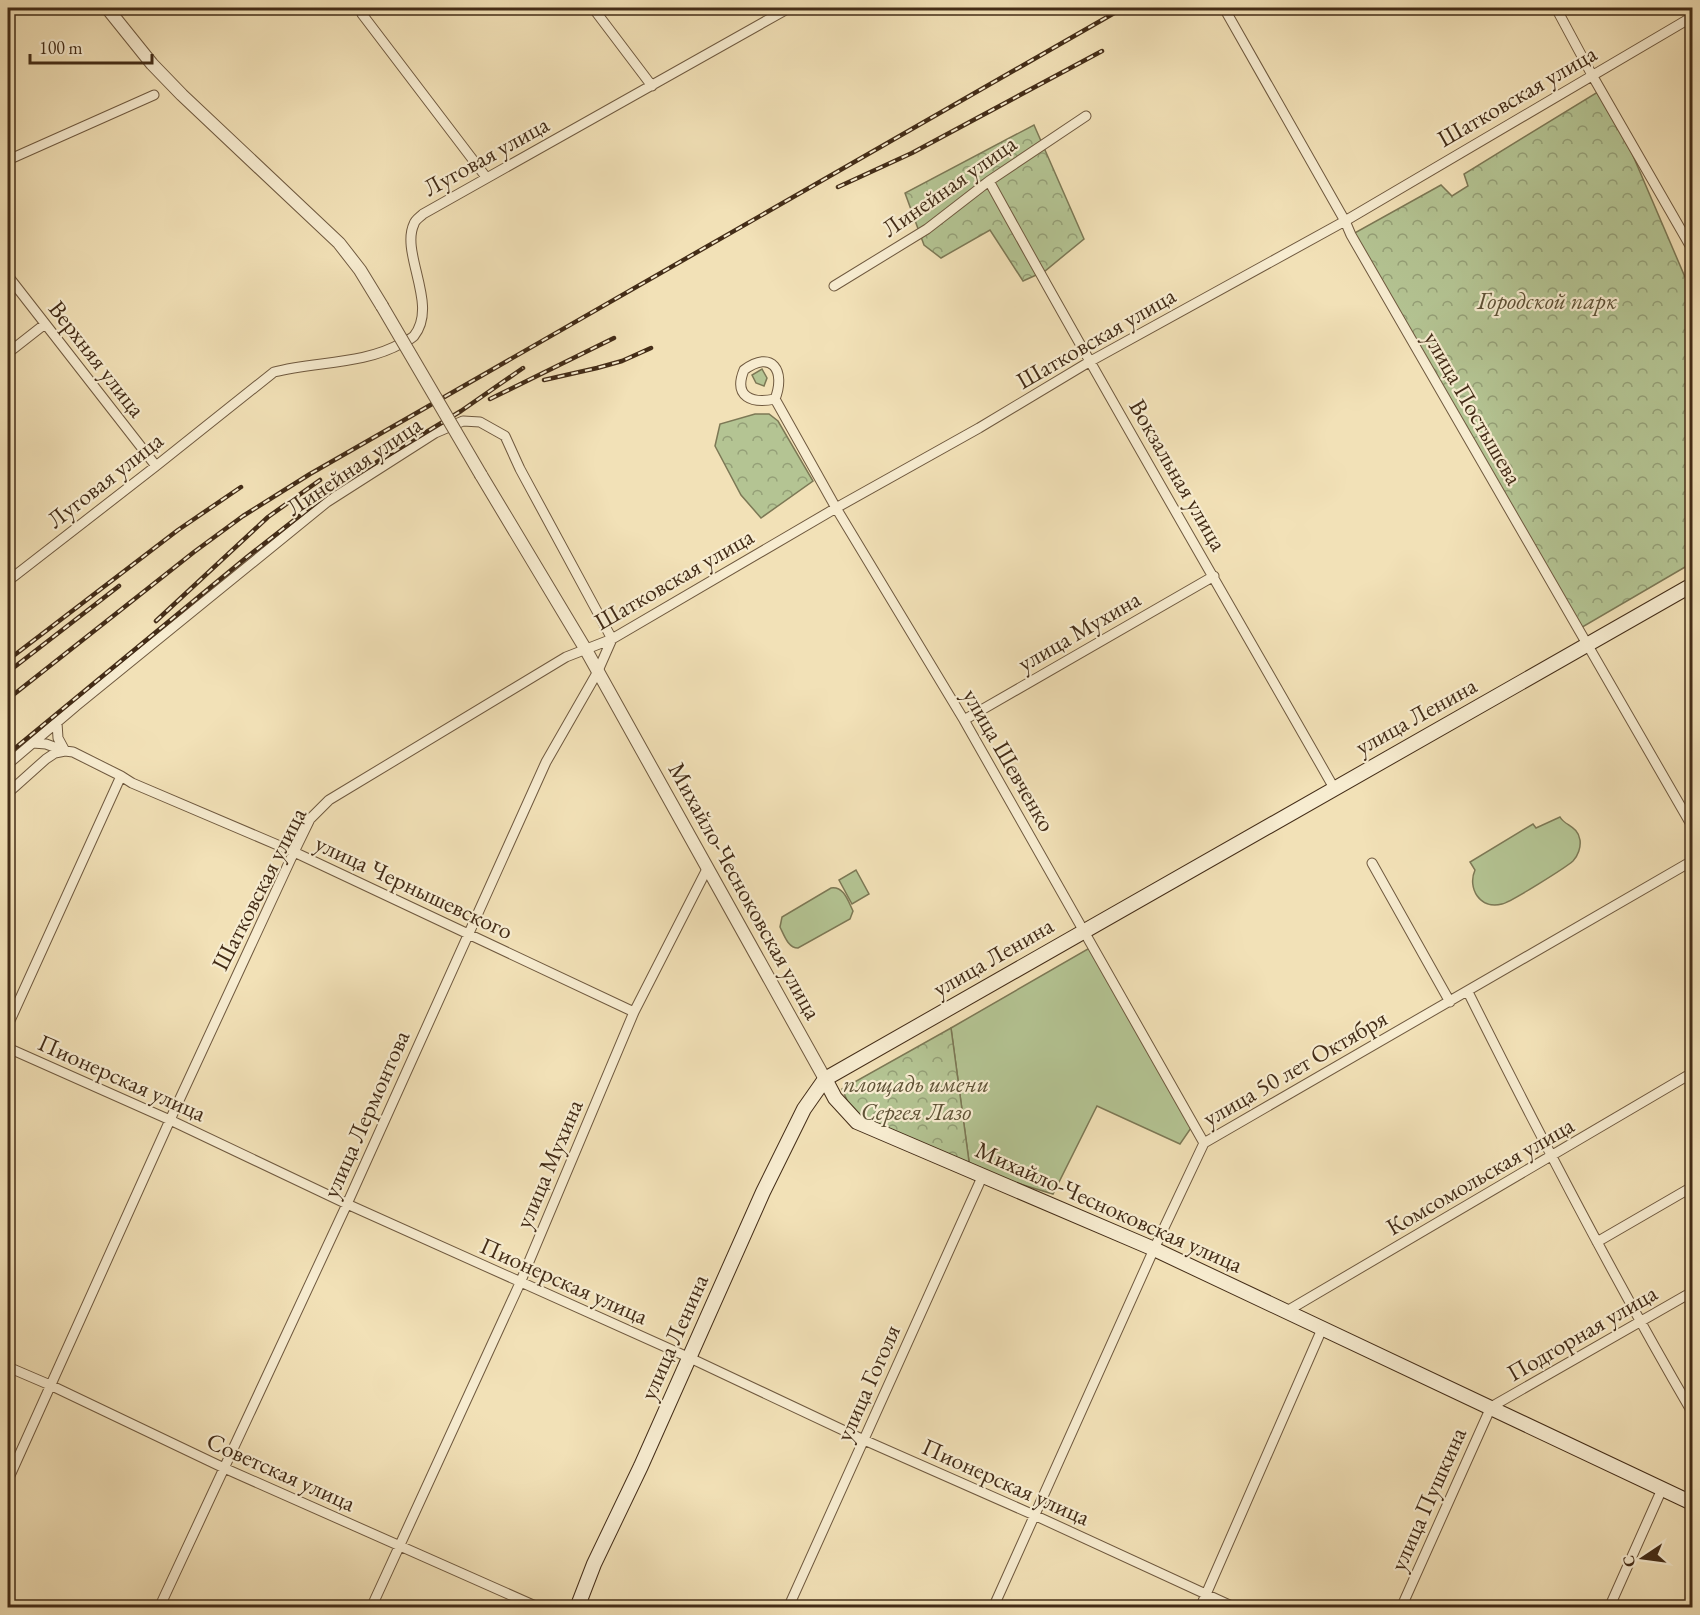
<svg xmlns="http://www.w3.org/2000/svg" width="1700" height="1615" font-family="'EB Garamond',serif">
  <style>
    .grass { fill: #b4c493; stroke: #7c7855; stroke-width: 1.5 }
    .forest { fill: url(#forest-crowns); stroke: #7c7855; stroke-width: 1.5 }
    .lines { fill: none; stroke-linecap: round; stroke-linejoin: round }
    .minor-casing { stroke: #6f593f; stroke-width: 11 }
    .tertiary-casing { stroke: #6f593f; stroke-width: 14 }
    .secondary-casing { stroke: #432c17; stroke-width: 16 }
    .minor { stroke: #f7ecd0; stroke-width: 9 }
    .tertiary { stroke: #f7ecd0; stroke-width: 12 }
    .secondary { stroke: #f7ecd0; stroke-width: 14 }
    .rail-casing { stroke: #432c17; stroke-width: 4.5 }
    .rail { stroke: #f7ecd0; stroke-width: 2; stroke-dasharray: 7; stroke-linecap: butt }
    .tertiary-bridge-casing { stroke: #6f593f; stroke-width: 14; stroke-linecap: butt }
    .tertiary-bridge { stroke: #f7ecd0; stroke-width: 12 }
    .labels { text-anchor: middle; stroke-width: 4.5; stroke-linejoin: round; paint-order: stroke }
    .street-label { font-size: 24px; fill: #432c17; stroke: #f7ecd0 }
    .park-label { font-size: 24px; font-style: italic; fill: #5f5236; stroke: #f7ecd0 }
  </style>
  <defs>
    <pattern id="forest-crowns" width="20" height="18" patternUnits="userSpaceOnUse" patternTransform="scale(1.5)"><rect width="20" height="18" fill="#b4c493"/><path d="M2 6a3 3 0 1 1 6 0M12 15a3 3 0 1 1 6 0" fill="none" stroke="#949f77"/></pattern>
  </defs>
  <rect width="100%" height="100%" fill="#f2e1b7"/>
  <filter id="stains"><feTurbulence type="fractalNoise" baseFrequency=".00333" numOctaves="4"/><feColorMatrix values="0 0 0 0 .2 0 0 0 0 .09 0 0 0 0 .02 0 0 0 .5 -.17"/></filter>
  <radialGradient id="worn" r=".72"><stop offset=".6" stop-color="#630" stop-opacity="0"/><stop offset="1" stop-color="#630" stop-opacity=".3"/></radialGradient>
  <path class="grass" d="M762 369 767 378 764 386 756 383 752 375Z
    M1560 817C1565 826 1578 826 1580 840 1581 847 1578 856 1573 861 1565 868 1511 902 1502 904 1480 910 1467 888 1475 870L1470 862 1533 824 1536 828Z
    M856 870 869 894 852 904 839 880Z
    M831 888C844 886 848 901 853 911L850 919 798 948C788 948 784 935 780 927L782 917Z
    M1093 946 1191 1128 1180 1144 1097 1106 1053 1194 970 1169 951 1028Z"/>
  <path class="forest" d="M1601 90 1619 123 1685 277 1692 285V563L1579 629 1351 235 1441 185 1452 196 1468 186 1464 174Z
    M1034 125 1084 239 1045 271 1023 281 990 230 941 258 924 245 905 193Z
    M755 414H769L778 421 813 481 761 518 741 495 715 446 720 424Z
    M951 1028 970 1169 857 1122 842 1089Z"/>
  <g class="lines">
    <g class="minor-casing">
      <path id="minor" d="M361 8 362 14 486 177
        M593 8 652 86
        M1224 8 1345 221 1351 235 1692 826
        M1556 8 1592 75 1692 249
        M8 160 154 95
        M989 181C1101 385 1219 586 1334 788
        M8 276 156 466
        M834 286 927 229 989 181 1086 116
        M8 353 45 324
        M775 399C752 404 733 397 744 370 772 349 786 371 775 399L836 508 964 720 1204 1143
        M8 581 156 466 274 372C316 361 363 365 402 343 406 341 411 339 414 336 439 305 400 253 414 224 415 220 420 217 423 214L789 8
        M964 720 1214 576
        M57 723 58 738 65 751
        M33 743 46 744 65 751
        M8 764 76 706 327 502 435 433 463 421 480 422 505 436 520 469 612 639 597 673 546 762 347 1204 159 1608
        M8 793 46 759 55 753 65 751 73 752 121 776 132 783 294 852 634 1012
        M1372 863 1450 1002
        M1468 992C1539 1134 1612 1275 1692 1412
        M8 1025 121 776
        M8 1048 170 1120 347 1204 690 1358 864 1440 1034 1515 1236 1608
        M1597 1242 1692 1187
        M1287 1311 1692 1073
        M8 1367 50 1385 224 1468 540 1608
        M8 1480 170 1120 294 852 310 819 329 800 566 657 612 639 836 508 979 428 1089 362 1345 221 1692 17
        M371 1608 520 1283 634 1012 707 869
        M788 1608 983 1175
        M993 1608 1154 1249 1204 1143 1692 861
        M1200 1608 1322 1329
        M1401 1608 1491 1407 1692 1292
        M1609 1608 1662 1489"/>
    </g>
    <g class="tertiary-casing">
      <path id="tertiary" d="M107 8 152 64 182 95 339 243 360 270 382 306
        M481 475 586 650 825 1079"/>
    </g>
    <g class="secondary-casing">
      <path id="secondary" d="M825 1079 835 1098 857 1122 1154 1249 1692 1503
        M577 1608 594 1564 641 1466 763 1192 804 1109 825 1079 1692 585"/>
    </g>
    <use href="#minor" class="minor"/>
    <use href="#tertiary" class="tertiary"/>
    <use href="#secondary" class="secondary"/>
    <g class="rail-casing">
      <path id="rail" d="M838 187 912 153 1102 51
        M544 380 597 368 622 361 651 348
        M490 399 614 338
        M156 621 268 517 320 480
        M8 660 178 530 241 487
        M8 672 119 586
        M8 699 194 552 243 516 310 474 1123 8
        M8 754 247 557 339 485 461 411 523 368"/>
    </g>
    <use href="#rail" class="rail"/>
    <g class="tertiary-bridge-casing">
      <path id="tertiary-bridge" d="M382 306 481 475"/>
    </g>
    <use href="#tertiary-bridge" class="tertiary-bridge"/>
  </g>
  <g class="labels">
    <g class="street-label">
      <text transform="translate(1517 96) rotate(-30)" y="8">Шатковская улица</text>
      <text transform="translate(486 156) rotate(-29)" y="8">Луговая улица</text>
      <text transform="translate(949 186) rotate(-35)" y="8">Линейная улица</text>
      <text transform="translate(1096 338) rotate(-30)" y="8">Шатковская улица</text>
      <text transform="translate(97 359) rotate(52)" y="8">Верхняя улица</text>
      <text transform="translate(1473 408) rotate(60)" y="8">улица Постышева</text>
      <text transform="translate(354 466) rotate(-34)" y="8">Линейная улица</text>
      <text transform="translate(1178 475) rotate(60)" y="8">Вокзальная улица</text>
      <text transform="translate(105 480) rotate(-38)" y="8">Луговая улица</text>
      <text transform="translate(674 579) rotate(-30)" y="8">Шатковская улица</text>
      <text transform="translate(1079 631) rotate(-30)" y="8">улица Мухина</text>
      <text transform="translate(1416 716) rotate(-29)" y="8">улица Ленина</text>
      <text transform="translate(1009 760) rotate(60)" y="8">улица Шевченко</text>
      <text transform="translate(414 887) rotate(25)" y="8">улица Чернышевского</text>
      <text transform="translate(259 889) rotate(-63)" y="8">Шатковская улица</text>
      <text transform="translate(745 891) rotate(61)" y="8">Михайло-Чесноковская улица</text>
      <text transform="translate(993 957) rotate(-30)" y="8">улица Ленина</text>
      <text transform="translate(1295 1068) rotate(-30)" y="8">улица 50 лет Октября</text>
      <text transform="translate(122 1078) rotate(24)" y="8">Пионерская улица</text>
      <text transform="translate(366 1114) rotate(-66)" y="8">улица Лермонтова</text>
      <text transform="translate(549 1164) rotate(-67)" y="8">улица Мухина</text>
      <text transform="translate(1480 1176) rotate(-30)" y="8">Комсомольская улица</text>
      <text transform="translate(1109 1207) rotate(24)" y="8">Михайло-Чесноковская улица</text>
      <text transform="translate(564 1281) rotate(24)" y="8">Пионерская улица</text>
      <text transform="translate(1582 1333) rotate(-30)" y="8">Подгорная улица</text>
      <text transform="translate(674 1337) rotate(-66)" y="8">улица Ленина</text>
      <text transform="translate(868 1383) rotate(-66)" y="8">улица Гоголя</text>
      <text transform="translate(281 1472) rotate(24)" y="8">Советская улица</text>
      <text transform="translate(1006 1482) rotate(24)" y="8">Пионерская улица</text>
      <text transform="translate(1428 1499) rotate(-66)" y="8">улица Пушкина</text>
    </g>
    <g class="park-label">
      <text x="1547" y="309">Городской парк</text>
      <text x="916" y="1092">площадь имени<tspan x="916" dy="28">Сергея Лазо</tspan></text>
    </g>
  </g>
  <rect width="1700" height="1615" fill="none" stroke="#f2e1b7" stroke-width="30"/>
  <rect x="9" y="9" width="1682" height="1597" fill="none" stroke="#432c17" stroke-width="3"/>
  <rect x="15" y="15" width="1670" height="1585" fill="none" stroke="#432c17" stroke-width="1.5"/>
  <g transform="translate(1643 1558) rotate(257)" stroke="#f7ecd0" stroke-width="4.5" paint-order="stroke">
  <path d="M0-4.5L10 22L0 15L-10 22Z" fill="#432c17"/>
  <text y="-9" font-size="16" font-weight="bold" text-anchor="middle" fill="#432c17">С</text>
  </g>
  <path d="M30 54v9h122v-9" fill="none" stroke="#432c17" stroke-width="3"/>
  <text x="39" y="54" font-size="18" fill="#432c17" stroke="#f7ecd0" stroke-width="4.5" paint-order="stroke">100 m</text>
  <rect width="100%" height="100%" filter="url(#stains)"/>
  <rect width="100%" height="100%" fill="url(#worn)"/>
</svg>
